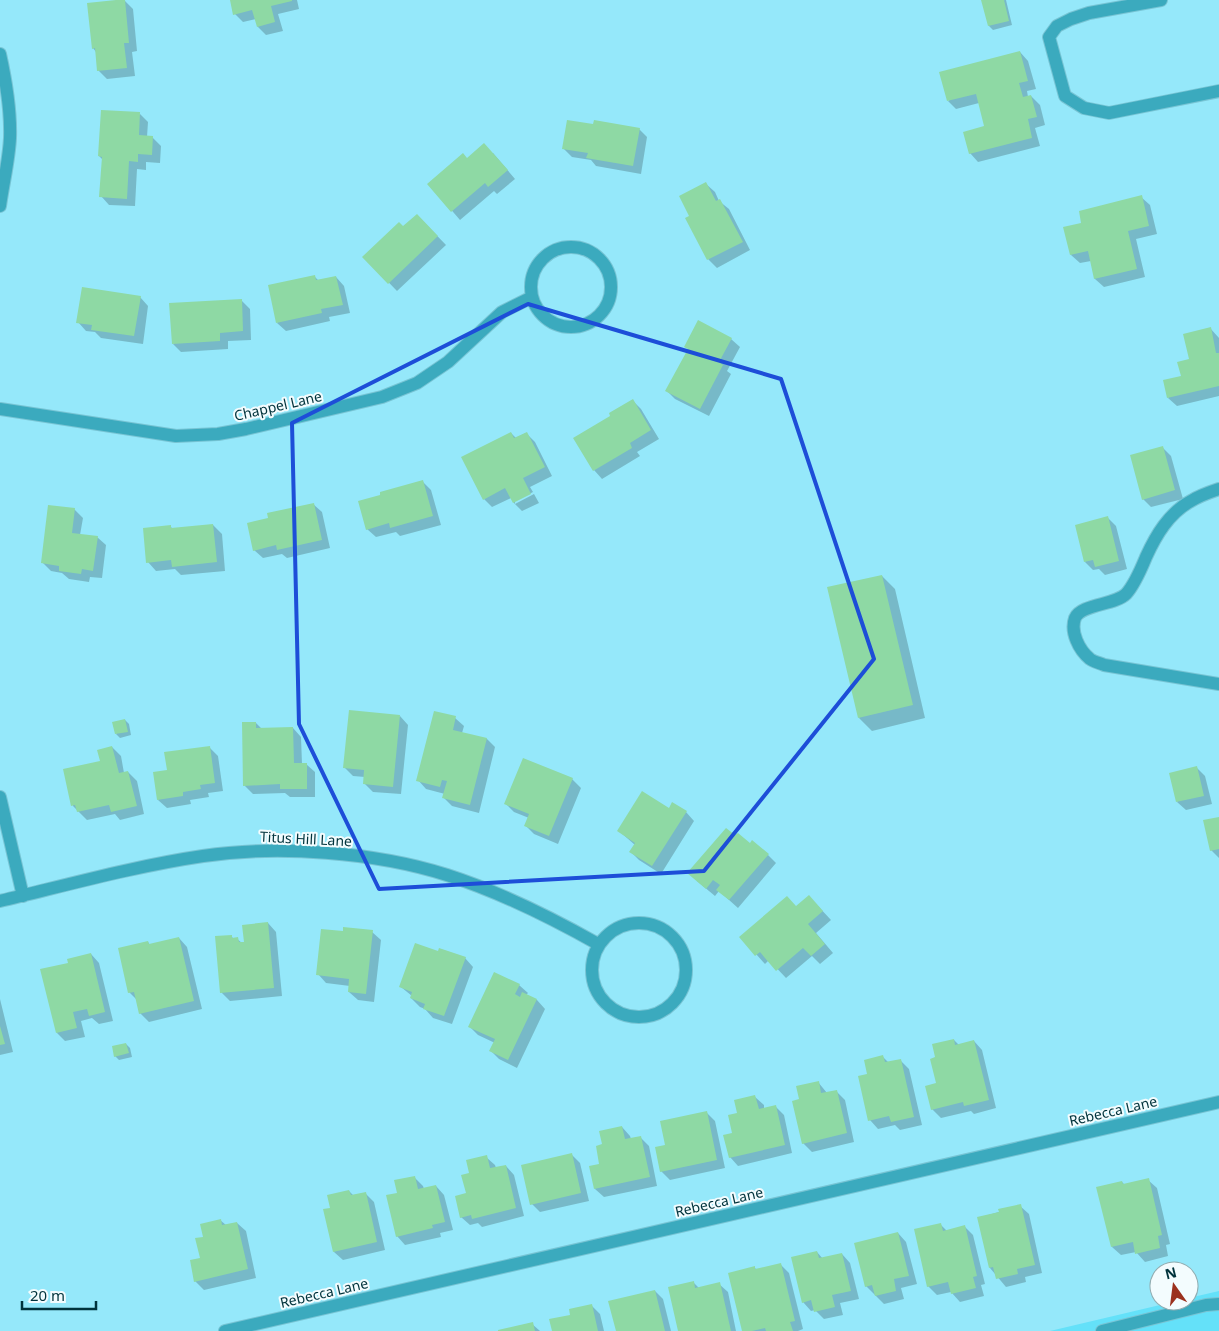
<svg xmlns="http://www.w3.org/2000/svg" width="1219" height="1331" font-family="'Noto Sans',sans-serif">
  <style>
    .built { fill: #64e1f9 }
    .shadow { fill: #0003 }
    .building { fill: #8ed9a4 }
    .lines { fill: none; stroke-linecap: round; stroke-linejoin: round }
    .minor-casing { stroke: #77c4d4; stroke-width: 14 }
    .minor { stroke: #3baabe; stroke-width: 12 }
    .marked { fill: none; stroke: #1d4ed8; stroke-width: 4; stroke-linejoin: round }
    .labels { text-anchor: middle; stroke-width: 4; stroke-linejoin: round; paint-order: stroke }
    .street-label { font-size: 14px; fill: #00333c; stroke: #f3fcfe }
  </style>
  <rect width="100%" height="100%" fill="#95e8fa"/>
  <path class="built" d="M1219 1291V1331H1050L1177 1301H1189V1298Z"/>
  <path class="shadow" d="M124 0 133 9 137 51 132 52 135 76 107 79 98 70 96 52 93 48Z
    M231 0H297L299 9 278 14 283 31 266 35 258 27 256 19 243 22 235 14Z
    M1006 0 1012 25 993 30 989 26 983 1Z
    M1020 52 1028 61 1036 89 1027 91 1028 97 1031 96 1040 105 1045 125 1035 128 1040 146 978 162 970 153 986 127 979 103 956 109 948 101Z
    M140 114 148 122 147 137H152L161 146 160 163 146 162V170L137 169 135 206 109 205 101 196 103 160 99 156Z
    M594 125 639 129 647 137 641 174 596 166 591 160 572 157 563 148Z
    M493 153 515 179 497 194 494 191 460 220 429 184 467 159Z
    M706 184 715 192 719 201 729 209 750 250 717 268 708 259 691 216Z
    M1141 197 1150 205 1157 234 1136 239 1145 277 1104 287 1095 279 1091 261 1080 263 1071 255 1083 224Z
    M417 215 446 245 397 291 364 257 403 228Z
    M314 276 319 281 336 277 344 286 350 313 329 317 330 321 286 331 277 323Z
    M140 297 148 306 143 344 101 338 95 332 86 331 78 322Z
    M241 300 250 309 251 340 228 341V349L181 352 173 344Z
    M1210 328 1219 338V396L1177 406 1168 398Z
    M731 339 740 347 727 371 731 374 709 416 675 399 667 391Z
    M633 401 641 409 659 439 637 452 640 456 602 479 594 470 612 416Z
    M511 433 516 438 526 433 535 442 552 476 530 487 533 492 515 501V504L534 494 539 503 522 511 514 503 511 498 492 507 484 499Z
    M1163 448 1171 456 1183 499 1151 507 1143 499Z
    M422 481 431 490 441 525 400 536 396 532 376 537 367 529Z
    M313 504 322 512 330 548 287 558 282 554 263 558 254 550 270 519Z
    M74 509 83 518 80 535 97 537 106 545 102 578 90 577 89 582 69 579 62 573 51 571 43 563Z
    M1108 518 1116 526 1127 569 1105 575 1099 569 1093 570 1085 562Z
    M213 525 222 534 225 571 181 575 175 569 156 571 148 562 170 526 173 529Z
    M882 576 895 589 925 718 872 731 859 718Z
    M400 716 408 725 401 794 373 792 364 783 365 777 353 776 345 768Z
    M455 718 464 726 462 733 487 739 495 747 479 813 452 806 444 798 445 794 426 789 418 780Z
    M125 720 129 724 131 735 120 738 116 734Z
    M256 723 262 729 293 728 301 737 302 764H306L315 772V797H290L285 793 253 794 244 785Z
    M112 747 121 756 124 773 128 772 137 781 144 814 120 820 115 814 87 820 73 806 64 770 102 762Z
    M209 747 218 756 223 791 208 793 209 797 190 800 191 804 167 808 158 800 168 771Z
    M1197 768 1205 776 1212 804 1186 810 1177 802Z
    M572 779 581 788 558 844 534 834 526 826 529 818 514 812 506 804Z
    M669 810 686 812 694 821 661 874 639 860 631 852 635 845 619 831Z
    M1219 818V858L1211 850Z
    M750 844 768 855 776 863 738 908 719 891 715 896 697 881Z
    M818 906 831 920 816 933 833 953 820 964 812 956 786 978 769 960 765 964 741 937 797 907Z
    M268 923 276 932 282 996 230 1001 221 992 231 936 234 939H237L242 943H245Z
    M344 932H372L381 940 374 1002 358 1000 349 992 350 986 326 983 318 974Z
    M179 938 187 947 202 1009 149 1022 140 1013 137 1000 129 992 148 942 150 945Z
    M439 953 465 958 473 967 452 1024 433 1018 425 1009 420 1007 411 998 412 996 401 987Z
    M91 954 99 963 113 1021 99 1024 92 1018 81 1021 85 1037 65 1041 57 1033 70 963Z
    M519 985 528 993 526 995 537 1000 545 1009 517 1068 499 1059 491 1051 495 1043 478 1035 469 1026Z
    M0 999 13 1052 0 1055Z
    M954 1040 959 1045 974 1041 982 1050 996 1108 974 1114 971 1111 941 1118 932 1109 938 1084 936 1058Z
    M126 1044 130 1048 132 1057 119 1060 115 1056Z
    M883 1057 889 1063 900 1060 909 1069 922 1125 900 1130 895 1125 878 1129 870 1120 869 1075Z
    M818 1082 827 1093 836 1091 845 1100 854 1142 812 1152 803 1143 800 1100Z
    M755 1097 764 1105V1109L775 1106 784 1115 792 1153 738 1166 730 1157 733 1134 738 1114Z
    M706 1112 715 1121 725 1168 670 1180 661 1171 666 1146Z
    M622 1127 630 1136 631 1139 640 1137 649 1146 657 1186 604 1197 595 1189 604 1145Z
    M572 1155 580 1163 589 1201 540 1212 532 1204Z
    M486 1157 495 1165 496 1168 506 1166 514 1175 524 1216 482 1227 478 1223 470 1225 461 1217 471 1174Z
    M414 1177 423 1186 424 1189 436 1186 444 1195 453 1230 440 1233 441 1237 405 1245 397 1236 398 1194Z
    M1148 1180 1157 1188 1170 1244 1166 1245 1168 1256 1145 1262 1136 1252 1121 1255 1112 1247 1122 1182 1125 1185Z
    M349 1191 354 1196 365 1193 374 1202 385 1250 343 1260 334 1252 331 1209Z
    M1020 1206 1029 1214 1042 1273 1025 1277 1026 1282 1006 1287 990 1268 978 1218Z
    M220 1220 226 1225 237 1223 246 1231 256 1278 204 1290 195 1281 205 1238Z
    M940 1224 947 1231 965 1227 973 1235 985 1284 981 1285 984 1296 960 1302 951 1292 937 1295 928 1286Z
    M898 1233 906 1242 917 1284 901 1288 904 1299 884 1304 866 1286Z
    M817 1252 823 1259 842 1254 850 1263 859 1299 840 1303 843 1315 824 1319 815 1310 811 1311 803 1302Z
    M781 1265 789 1273 803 1329 798 1331H743L754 1267 757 1270Z
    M693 1282 699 1288 719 1284 728 1292 736 1331H680Z
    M655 1291 663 1299 671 1331H617Z
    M591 1305 600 1314 604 1331H553L572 1316Z
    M532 1324 540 1331H500Z"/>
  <path class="building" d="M116 0H125L129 43H124L127 68 97 71 95 48 92 49 87 3Z
    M230 0H292V1L271 6 275 22 257 27 252 10 233 15Z
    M981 0H1004L1009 21 988 26Z
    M1020 51 1028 81 1019 83 1023 97 1031 95 1037 117 1028 119 1032 138 969 154 963 132 984 126 976 94 947 101 939 72Z
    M101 110 140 112 139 135 153 136 152 155 138 154V162L129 161 127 199 99 197 102 157 98 156Z
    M567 120 593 124 594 120 640 128 633 166 586 158 588 153 562 149Z
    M484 143 508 170 488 187 485 183 451 212 427 184 463 153 467 158Z
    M706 182 716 201 720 199 743 242 707 260 685 218 689 216 679 196Z
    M1142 195 1149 226 1128 231 1137 269 1094 279 1088 251 1070 255 1063 227 1081 223 1079 211Z
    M417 214 438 236 388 284 362 257 399 222 403 226Z
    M315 275 316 280 336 276 343 305 321 309 322 313 276 323 268 285Z
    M82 287 141 296 134 336 91 330 92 325 76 323Z
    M242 299 243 331 220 333V341L172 344 169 303Z
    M698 320 732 338 719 362 723 365 700 409 665 391 688 349 684 347Z
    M1211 327 1216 353H1219V386L1167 398 1163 380 1181 376 1177 362 1189 359 1183 334Z
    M633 399 651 430 630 443 632 448 593 471 573 438 610 416 609 413Z
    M511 432 514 438 527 432 545 467 523 478 531 494 513 503 505 488 483 500 461 457Z
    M1163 446 1175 490 1142 500 1130 455Z
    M423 480 433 516 390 528 389 523 366 530 358 501 380 495V492Z
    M314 503 322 540 277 550 276 545 253 551 247 523 268 518 267 513Z
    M48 505 75 508 72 533 98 536 93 571 82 569 81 574 59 571V566L41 563Z
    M1108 516 1119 561 1095 567 1093 560 1084 562 1075 525Z
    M213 524 217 562 172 567 171 560 146 563 143 528 171 525V528Z
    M882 575 913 705 858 718 827 587Z
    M349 710 400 715 393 787 363 784 364 770 343 768Z
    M434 711 456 716 453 730 487 738 470 805 442 798 447 781 442 780 440 787 416 781Z
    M125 719 128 732 115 734 112 722Z
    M242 722H256V728L293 727 294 763H307V789H280V784L243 786Z
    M112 746 119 773 128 771 137 806 111 812 109 805 77 812 75 805 71 806 63 769 100 761 97 750Z
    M210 746 215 783 200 785 201 789 183 792V796L157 800 153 772 167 770 164 752Z
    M523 758 573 778 549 836 524 826 529 814 504 804Z
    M1197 766 1204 796 1176 802 1169 773Z
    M642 791 669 808 672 802 687 811 652 866 629 852 635 843 617 831Z
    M1219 817V849L1210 851 1203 820Z
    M726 828 735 835 738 833 750 843 752 840 769 854 729 900 716 890 720 885 713 880 706 889 687 873Z
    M809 895 823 911 808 924 825 944 811 956 803 948 776 971 760 952 755 956 739 937 787 896 796 906Z
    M268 922 274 988 220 993 215 936 232 935V938L238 937 239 942H244L242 925Z
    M343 927 373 930 366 994 348 992 349 979 316 975 321 929 343 931Z
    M179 937 194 1001 139 1014 134 992 128 993 118 948 148 941 149 944Z
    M415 943 438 951 439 948 466 957 444 1016 423 1009 425 1004 410 998 412 992 399 987Z
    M91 953 105 1012 89 1016 87 1009 73 1012 77 1028 56 1033 40 969 68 963 67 959Z
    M494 972 520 984 515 994 520 997 522 992 537 999 508 1060 489 1051 495 1039 468 1027Z
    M0 1026 5 1044 0 1045Z
    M954 1039 955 1045 974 1040 989 1100 964 1106 963 1102 931 1110 925 1086 936 1083 930 1059 935 1057 932 1044Z
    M126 1043 129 1053 114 1057 112 1046Z
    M883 1055 885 1062 901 1059 914 1117 891 1122 889 1116 868 1121 858 1076 867 1074 864 1060Z
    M819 1081 821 1093 837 1090 847 1133 802 1144 792 1101 799 1099 796 1086Z
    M755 1095 759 1109 776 1105 785 1145 729 1158 723 1135 732 1133 728 1115 737 1113 734 1100Z
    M707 1111 717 1160 660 1172 655 1147 665 1145 660 1121Z
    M622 1126 625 1139 641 1136 650 1177 594 1189 589 1166 599 1164 596 1146 602 1144 599 1131Z
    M572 1153 581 1193 530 1205 521 1165Z
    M487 1155 490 1168 506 1165 516 1208 472 1219 471 1215 460 1218 455 1196 466 1193 461 1175 469 1173 466 1160Z
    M415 1176 418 1189 436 1185 445 1222 432 1225 433 1228 396 1237 386 1195 397 1193 394 1180Z
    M1149 1178 1162 1235 1158 1236 1160 1248 1135 1254 1133 1242 1111 1247 1096 1187 1122 1181 1123 1184Z
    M349 1190 351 1195 366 1192 377 1242 333 1252 323 1209 330 1208 327 1195Z
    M1021 1204 1035 1265 1017 1269 1018 1274 996 1279 993 1267 989 1268 977 1217 999 1212 998 1209Z
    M221 1219 222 1225 237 1222 248 1269 194 1282 190 1260 200 1258 195 1238 203 1237 200 1224Z
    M941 1223 943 1231 965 1225 977 1276 973 1277 976 1288 951 1294 948 1282 927 1287 914 1229Z
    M898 1232 909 1276 894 1279 896 1291 875 1296 872 1285 865 1287 854 1243Z
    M817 1251 819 1258 842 1253 851 1291 832 1295 835 1307 814 1312 811 1300 802 1303 791 1257Z
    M781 1263 795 1321 790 1322 793 1331H766L765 1328 752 1331H742L728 1273 755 1266V1269Z
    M694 1281 695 1288 720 1282 731 1331H678L668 1287Z
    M655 1290 665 1331H616L608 1301Z
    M592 1304 598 1331H552L549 1319 570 1315 569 1309Z
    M533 1322 535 1331H498V1330Z"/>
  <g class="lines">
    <g class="minor-casing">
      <path id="minor" d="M1161 0 1089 13 1071 19 1057 26 1049 37 1065 96 1084 108 1109 113 1219 91
        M0 54C6 81 11 109 10 138 9 160 3 184 0 206
        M531 287a40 40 0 1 1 80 0a40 40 0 1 1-80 0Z
        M0 409 176 436 218 434 246 429 382 397 417 383 448 362 502 312 532 297
        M1219 489C1210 492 1199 496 1191 501 1169 513 1156 535 1146 557 1141 569 1135 584 1126 594 1115 605 1081 604 1075 618 1070 632 1079 650 1090 659 1094 662 1100 663 1104 665L1219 684
        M0 797 23 896
        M0 901C67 885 135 866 203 856 278 845 375 852 447 875 500 892 550 917 598 944
        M592 970a47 47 0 1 1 94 0a47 47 0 1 1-94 0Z
        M225 1331 1219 1102
        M1102 1331 1206 1305 1219 1304"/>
    </g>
    <use href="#minor" class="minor"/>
  </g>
  <path class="marked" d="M528 304 781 379 874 659 704 871 379 889 299 724 292 423Z"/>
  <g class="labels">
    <g class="street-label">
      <text transform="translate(278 406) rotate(-13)" y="5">Chappel Lane</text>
      <text transform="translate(306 839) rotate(3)" y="5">Titus Hill Lane</text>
      <text transform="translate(1113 1111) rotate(-13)" y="5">Rebecca Lane</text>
      <text transform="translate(719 1202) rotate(-13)" y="5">Rebecca Lane</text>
      <text transform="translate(324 1293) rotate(-13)" y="5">Rebecca Lane</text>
    </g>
  </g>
  <g transform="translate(1174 1286) rotate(346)"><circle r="24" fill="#f3fcfe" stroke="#92acb0"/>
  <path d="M0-4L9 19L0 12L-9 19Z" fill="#9b311e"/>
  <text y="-8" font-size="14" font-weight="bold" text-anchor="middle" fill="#00333c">N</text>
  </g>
  <path d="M22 1301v8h74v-8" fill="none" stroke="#00333c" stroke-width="2.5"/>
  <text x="30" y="1301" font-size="15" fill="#00333c" stroke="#f3fcfe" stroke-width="4" paint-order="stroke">20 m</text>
</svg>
